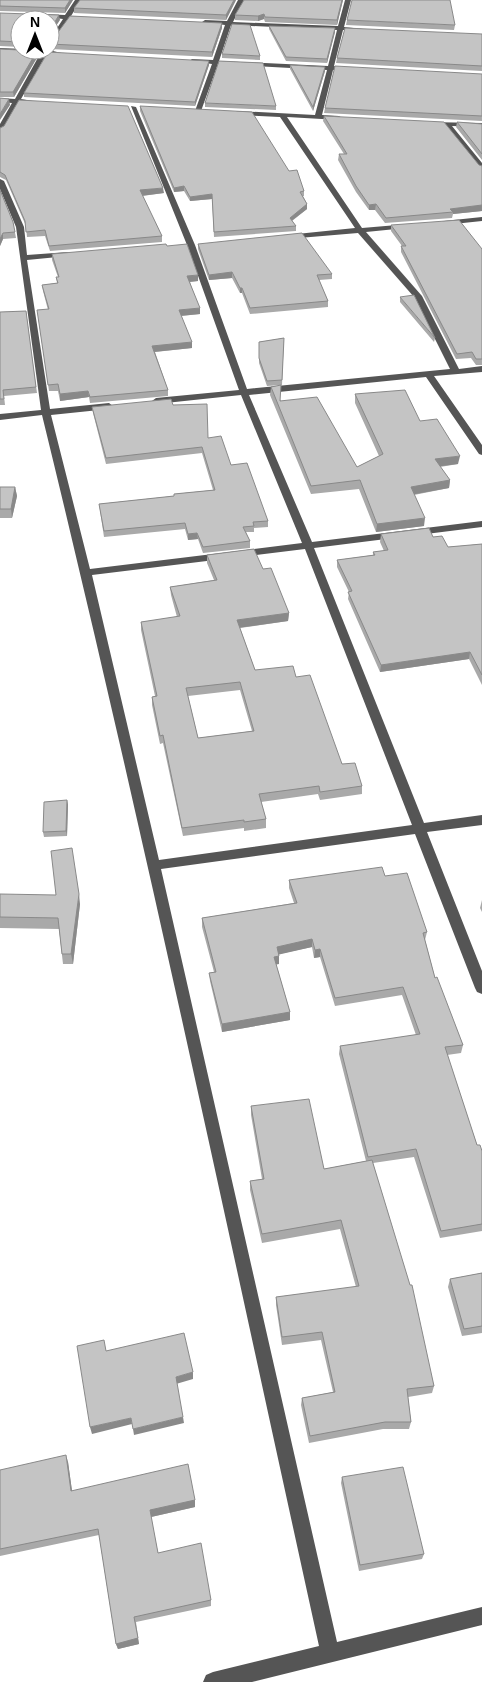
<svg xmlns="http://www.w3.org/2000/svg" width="482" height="1682" font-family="Helvetica,sans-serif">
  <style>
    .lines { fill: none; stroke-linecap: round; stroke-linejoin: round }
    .minor { fill: #555; fill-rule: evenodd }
    .wall { fill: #a9a9a9; fill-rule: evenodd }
    .shaded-wall { fill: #898989 }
    .building { fill: #c4c4c4; stroke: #898989; fill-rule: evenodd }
  </style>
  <rect width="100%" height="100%" fill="#fff"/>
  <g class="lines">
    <path class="minor" d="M75 0H81L71 16 88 18 85 20 69 19 50 46V39L63 19 39 16 42 14 65 15Z
      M238 0H244L233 22 338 26 345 0H351L344 27 363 29 360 31 343 30 334 66 352 69 349 71 333 70 322 115 339 116 342 118 339 120 287 117 362 228 409 224 410 226 406 228 366 232 422 296 459 369 482 366V372L434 376 482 445V455L479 454 426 377 249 395 312 542 482 521V527L314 548 424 823 482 815V825L427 832 482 971V994L477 992 475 988 415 834 161 869 337 1642 482 1607V1625L252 1682H203L206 1675 213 1672 319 1646C229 1236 142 824 42 415L0 420V414L41 410 16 227 0 189V179L4 181 24 227 27 255 68 252 72 254 68 256 27 260 50 409 109 403 113 406 109 409 51 415 90 569 302 543 241 395 156 404 152 401 156 398 239 390 187 245 131 106 136 107 195 245 247 389 450 369 414 297 358 233 287 239 283 237 287 235 355 228 280 117 237 115 234 113 237 111 315 115 327 70 218 64 201 111 198 113 195 111 212 64 189 61 192 59 213 60 225 25 202 22 205 20 227 21ZM231 25 337 30 328 66 219 61ZM305 549 412 825 159 860 92 575Z
      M0 48 49 50 65 54 62 56 46 55 21 99 38 102 35 104 19 103 3 130 0 132V124L12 103 0 102V98L15 99 40 54 0 52Z
      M427 122 482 123V127L452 126 482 163V170L480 169 445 126 429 125 426 123Z
      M482 217V221L444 225 440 223 444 221Z"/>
  </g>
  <path class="wall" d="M0 0H73L65 13 0 11Z
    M236 0 226 20 74 13V8Z
    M343 0 337 25 265 22 264 19 258 21 235 20V15Z
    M0 13 60 20H20V47L0 46Z
    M347 20 455 25 454 30 346 25Z
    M269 26 335 28V32L327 63 286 61 269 29Z
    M222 28 212 57 50 49V43Z
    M482 34V71L336 63 337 58Z
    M0 49 38 56 14 97H0Z
    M222 54 260 56V60L222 58Z
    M209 61V65L195 106 24 97V93Z
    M290 65 325 71 313 111 290 69Z
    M482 74V121L324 113 325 108Z
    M205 103 276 106V110L205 107Z
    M140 106 289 171 304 191V196H303L307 204V209L292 221 296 226V231L214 237 212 199 190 201 184 191 174 192 140 111Z
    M324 116 482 166V211L453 214 452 218 385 223 375 210H369L356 192 338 160 339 154H344L323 121Z
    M457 122 482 124V160L456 127Z
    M0 128 164 193 142 196 162 236V242L50 251 45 236 27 237 26 226 6 180 0 177Z
    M0 190 13 222 16 238 3 239 0 246Z
    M391 225 482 249V365H476L471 358 456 359 401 252V246H402L391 231Z
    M198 244 332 274V279L319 280 328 301V307L250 314 242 293H240L232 278 209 280 198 249Z
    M167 246 198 281 190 282 200 314 181 316 192 348 155 352 168 390V396L90 403 89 397 60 401 58 391H49L38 316 48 310 43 291 42 285 57 283 56 277H58L52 260V254Z
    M400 297 435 338 434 342 400 302Z
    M26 311 37 393 4 396 5 405H0V312Z
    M284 338 282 385 267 386 259 363V342Z
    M271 387 281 401 357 467 379 456 355 403V394L420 421 458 464 440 467 450 480 449 488 414 495 424 526 376 532 359 489 311 494 270 395Z
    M173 405 208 438 231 465 268 521V527L254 528V532H246L250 541V548L203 553 198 539 188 540 185 529 104 537 99 504 174 496V494L213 490 202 453 106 464 93 413 92 407Z
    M0 487H15L17 496 12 518H0Z
    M381 534 433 537 448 547 482 544V685L469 659 380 672 348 599 349 592 337 567V560L373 555V552L384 551 380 542Z
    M207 555 263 569 289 613 288 621 240 628 255 670 296 677 342 764 362 786V794L320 800 318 794 261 802 266 819V828L244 831V828L183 836 163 743 160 744 152 705V697L155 696 141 630V622L177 617 171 595 170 587 214 580 207 563ZM240 690 252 731 198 738 188 696Z
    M67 800 68 805 67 836 44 837 43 832Z
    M385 876 427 932 425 940 435 978 463 1045 461 1053 447 1055 477 1145 482 1151V1231L440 1238 414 1157 373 1163 434 1386 432 1393 408 1397 411 1422 409 1429H383L309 1443 301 1405 302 1398 333 1392 321 1340 282 1345 276 1305V1297L356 1287 340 1229 262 1243 250 1190V1181L262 1179 251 1115V1106L324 1169 366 1161 339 1054 340 1046 416 1035 402 995 335 1006 320 957 314 958 312 947 279 954V964H276L290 1012V1020L222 1032 210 981 209 973 214 972 202 927V918L294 903 289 888V880Z
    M0 894 80 904 73 964H63L59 929 0 928Z
    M482 900V912L480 908Z
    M482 1273V1333L462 1336 448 1287 450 1279Z
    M68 1462 72 1491 195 1500V1507L151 1517 158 1553 211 1600V1606L136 1622 139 1644 118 1649 116 1644 99 1535 0 1556V1470Z
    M342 1477 424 1554 422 1559 359 1571 341 1483Z"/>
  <path class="shaded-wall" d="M70 0H73L65 13V8Z
    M234 0H236L226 20V15Z
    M342 0H343L337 25V20Z
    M264 14V19L258 21V16Z
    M59 15 60 20 50 35V30Z
    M222 23V28L212 57V52Z
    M335 28V32L327 63V59Z
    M37 51 38 56 14 97 13 92Z
    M209 61V65L195 106V102Z
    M325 67V71L313 111V107Z
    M9 99 10 105 0 120V114Z
    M184 186V191L174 192V188Z
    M163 188 164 193 140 196V190Z
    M212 194V199L190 201V197Z
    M307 204V209L290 222V218Z
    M376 204 375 210H369V205Z
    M482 205V211L453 214V212L450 209Z
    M3 233V239L0 246V239Z
    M232 272V278L209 280V275Z
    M198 275V281L188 282 187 276Z
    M240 288H242V293H240Z
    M200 308V314L179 316V310Z
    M192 342V348L153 352 152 346Z
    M88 391 89 397 60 401V394Z
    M460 456 458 464 434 467 435 459Z
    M450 480 449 488 410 495 411 487Z
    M15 487 17 496 12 518 11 509Z
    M425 518 424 526 376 532 377 524Z
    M197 533 198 539 188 540V534Z
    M289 613 288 621 237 628V620Z
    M470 652 469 659 380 672 381 665Z
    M67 800 68 805 67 836 66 831Z
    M79 894 80 904 73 964 71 954Z
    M312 939V947L277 955V947Z
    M320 949V957L314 958 315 950Z
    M279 956V964L274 965V957Z
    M290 1012V1020L222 1032V1024Z
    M193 1372V1379L176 1384V1377Z
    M183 1417 184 1423 134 1435 133 1429Z
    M131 1418 132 1424 92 1434 90 1427Z
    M66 1455 68 1462 73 1498 71 1491Z
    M195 1500V1507L151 1517 150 1510Z
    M134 1617 139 1644 118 1649 116 1644Z"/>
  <path class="building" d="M0 0H70L65 8 0 6Z
    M80 0H234L226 15 74 8Z
    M244 0H342L337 20 265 17 264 14 258 16 235 15Z
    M352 0H450L455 25 347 20Z
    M0 13 59 15 50 30V20H20V42L0 41Z
    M70 16 222 23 212 52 50 44V43Z
    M232 24 250 25 260 56 222 54Z
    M269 26 335 28 327 59 286 57Z
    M345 28 482 34V66L337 58Z
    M0 49 37 51 13 92H0Z
    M48 52 209 61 195 102 24 93Z
    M219 61 263 63 276 106 205 103Z
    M290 65 325 67 313 107Z
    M335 66 482 74V116L325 108Z
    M0 98 9 99 0 114Z
    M19 100 128 106 163 188 140 190 162 236 49 246 45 230 26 232 25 221 5 175 0 172V128L4 126Z
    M140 106 252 112 289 171 297 170 304 191 300 192 307 204 290 218 296 226 214 232 212 194 190 197 184 186 174 188Z
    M324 116 444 122 479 165 482 166V205L450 209 453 212 386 218 376 204 369 205 356 186 339 154H347Z
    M457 122 482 124V154Z
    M0 190 13 222 15 232 3 233 0 239Z
    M459 220 482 249V359H476L472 352 457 354 401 246H406L391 225Z
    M302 233 332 274 317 275 328 301 250 308 242 288H240L232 272 209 275 198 244Z
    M166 244 167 246 187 244 198 275 187 276 200 308 179 310 192 342 152 346 168 390 90 397 88 391 60 394 58 384 48 385 37 310 49 309 42 285 58 283 56 277H59L52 254Z
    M414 295 435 338 400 297Z
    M26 311 36 387 3 390 4 399H0V312Z
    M284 338 282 380 267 381 259 358V342Z
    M281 385 280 401 317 397 357 467 383 454 355 394 405 390 420 421 437 419 460 456 435 459 450 480 411 487 425 518 377 524 360 480 311 486 271 387Z
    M171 399 173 405 207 404 208 438 221 436 231 465 247 463 268 521 253 522 254 526 243 527 250 541 203 547 197 533 188 534 185 523 104 531 99 504 174 496V494L215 490 202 447 106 458 92 407Z
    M0 487H15L11 509H0Z
    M429 528 433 537 442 536 448 547 482 544V675L470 652 381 665 348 592 352 591 337 560 375 555 373 552 388 550 381 534Z
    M254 549 263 569 271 568 289 613 237 620 255 670 293 666 296 677 310 675 342 764 355 763 362 786 320 792 319 786 259 794 266 819 244 822V820L182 828 163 735 160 736 152 697 157 696 141 622 180 616 170 587 217 580 207 555ZM240 682 254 731 198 738 186 688Z
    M67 800 66 831 43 832 44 802Z
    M72 848 79 894 71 954H62L58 918 0 917V894L56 895 51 851Z
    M382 867 385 876 407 873 427 932 423 933 435 978 437 977 463 1045 445 1047 477 1145H480L482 1151V1224L441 1231 416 1149 368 1157 340 1046 420 1034 403 987 335 998 320 949 315 950 312 939 277 947 279 956 274 957 290 1012 222 1024 209 973 216 972 202 918 297 903 289 880Z
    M309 1099 324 1169 372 1160 410 1285H412L434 1386 407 1389 411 1422H385L310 1436 302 1398 335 1392 322 1332 282 1337 276 1297 359 1286 341 1220 262 1234 250 1181 264 1179 251 1106Z
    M482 1273V1326L464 1329 450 1279Z
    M184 1333 193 1372 176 1377 183 1417 133 1429 131 1418 90 1427 77 1346 104 1340 106 1351Z
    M66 1455 71 1491 188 1464 195 1500 150 1510 158 1553 201 1543 211 1600 134 1617 138 1638 116 1644 98 1529 0 1549V1470Z
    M403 1467 424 1554 360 1565 342 1477Z"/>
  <g transform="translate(35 35)"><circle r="24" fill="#ffffff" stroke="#999999"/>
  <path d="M0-4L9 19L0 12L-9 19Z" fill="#000000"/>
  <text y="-8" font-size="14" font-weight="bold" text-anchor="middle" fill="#000000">N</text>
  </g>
</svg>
